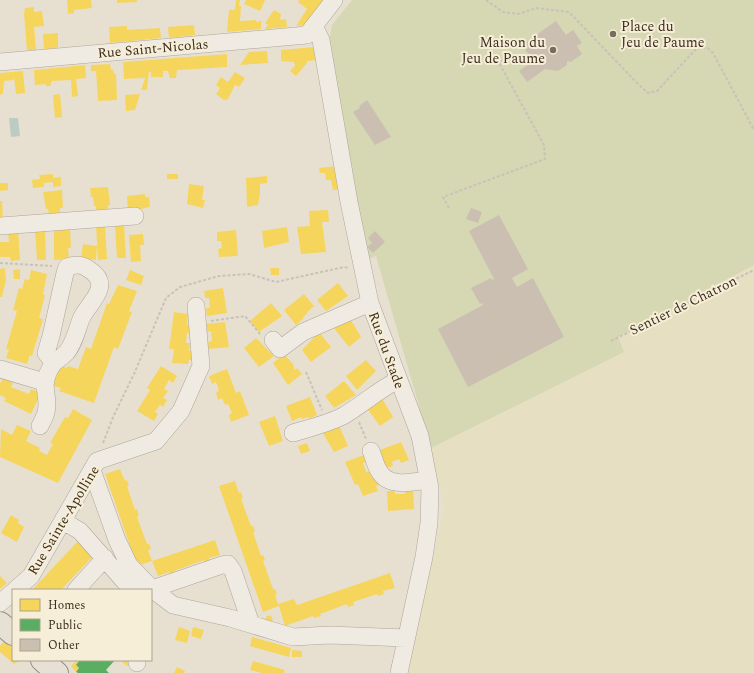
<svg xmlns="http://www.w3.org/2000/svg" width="754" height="673" font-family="Spectral,serif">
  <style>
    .farmland { fill: #e6dfc2 }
    .green { fill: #d6d7b3 }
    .water { fill: #bcccc2 }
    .homes { fill: #f6d55c }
    .public { fill: #5aae61 }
    .building { fill: #cbbfb2 }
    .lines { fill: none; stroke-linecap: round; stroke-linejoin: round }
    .minor-casing { stroke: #ada599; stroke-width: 18 }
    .major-casing { stroke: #928b80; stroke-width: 24 }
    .path { stroke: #c8c2b9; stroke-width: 2; stroke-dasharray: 3 2; stroke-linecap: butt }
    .minor { stroke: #efebe3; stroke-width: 17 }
    .major { stroke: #e6e1d4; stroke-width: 22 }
    .poi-dot { fill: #786c5e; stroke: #f7eed8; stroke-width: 1.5 }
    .labels { text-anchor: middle; stroke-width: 4; stroke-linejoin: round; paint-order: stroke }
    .poi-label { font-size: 14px; fill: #3d2e20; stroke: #f7eed8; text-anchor: start }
    .street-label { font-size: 14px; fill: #3d2e20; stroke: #f7eed8 }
  </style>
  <rect width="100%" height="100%" fill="#e7e0d1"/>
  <path class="farmland" d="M754 265V673H407L444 507 431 448 624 352 618 337Z"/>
  <path class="green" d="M352 0H754V265L618 337 624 352 431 448 376 256 367 260 329 42 332 25Z"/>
  <path class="water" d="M9 118H18L20 136 11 137Z"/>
  <path class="homes" d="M67 0H91L92 8 74 10V13L68 14Z
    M117 0H137V2L117 3Z
    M236 0H240L239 6H241L240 21 256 20V22L261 21V29L227 32 229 10H235Z
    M246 0H265L260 11 244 4Z
    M299 0H325L305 25 296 26 307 9 298 2Z
    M34 7V12L42 11 44 26 34 27 36 50H27L24 14 25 8Z
    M274 10 281 14 280 20 286 19 287 27 265 29 268 25 265 23Z
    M194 25 195 35 169 38 168 27Z
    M127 26V30L160 28 161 38 110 43 109 27Z
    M58 33V48L44 49 43 34Z
    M315 47 318 60 307 61V63L296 76 290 71 295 66 294 62 281 61V50Z
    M267 51 268 63 240 65 249 52Z
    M227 54V67L177 70 176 78H170L168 71H163V77H151V72H149L147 90H141L145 78 124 79 123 62Z
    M110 64 111 70H113L114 74H116L117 100 98 101 96 71H91V65Z
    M85 65 86 78 76 79 78 96 72 97 71 80 52 81 50 86H46V84L35 85 34 70Z
    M23 71 25 93 16 94 14 78 13 80 4 81 3 93 0 95V73Z
    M235 72 245 78 239 87 235 85 228 99 224 100 216 94 220 88 216 85 221 77 228 82Z
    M60 94 62 117 55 118 53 95Z
    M140 94 135 110 126 111 125 95Z
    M338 166 342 189 333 190 331 180H326L325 173H320L319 168Z
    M53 174V178L61 177V186L53 187V182L44 183V187L33 188 32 180 40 179 39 175Z
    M167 174H178V179H167Z
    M267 176V183L260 184V194L258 205 247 207 246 178Z
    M0 183H8V190L0 191Z
    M189 184 204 186 202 200H205L203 208 187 204Z
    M108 187 110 205H108V209L96 210V206H94L93 197H91L90 188Z
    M62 190 63 208H60V213L49 214 48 209H46L43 192Z
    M145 194V197H149L150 207 128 212 127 196Z
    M0 201H2L3 221H0Z
    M328 210 329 222H322L326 252 301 254 297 227 310 226 309 211Z
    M124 224 126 258H117L115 225Z
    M96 225H105L107 259 98 260Z
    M287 227 289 242 264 248 262 231Z
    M70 228 71 248H68L69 259 54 260V229Z
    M35 230H45L46 260H37Z
    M236 230 238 256 219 257 218 249 222 248 221 241H217V232Z
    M18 231 20 260 11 261 10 257H0V242H9L8 232Z
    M143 234 144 245H140L141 261 131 262 129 235Z
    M83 244 97 246 96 260 81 258Z
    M5 268 6 280 2 297H0V269Z
    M270 268H279V275H271Z
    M20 269V279H14L13 270Z
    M31 270 47 274 43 294 45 295 39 318 43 319 32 356 30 355 27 364 6 358 9 349H6L17 311 13 310 19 288 22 289 25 279 29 280Z
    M130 270 144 276 141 285 126 280Z
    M338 283 348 296 326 311 317 300Z
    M118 285 137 291 129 311 132 312 118 349 114 347 94 403 59 391 61 388 51 385 59 365 67 368 68 366 78 369 86 347 91 349 107 303 109 304Z
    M223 288 227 313 207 316 206 308H210L209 298H205L204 291Z
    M304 294 314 306 307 312 308 313 303 317 304 318 296 325 284 310Z
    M271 303 282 316 259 332 250 321Z
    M174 312 188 314 187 325H191V334L187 333 186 343H190L189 351H194L193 360H189L188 364 172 363 174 349H169Z
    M348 315 361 337 349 347 333 327Z
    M225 322 229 347 209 349 208 342 212 341 211 331 207 332 206 324Z
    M319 332 331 347 311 362 302 350Z
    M256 338 274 356 259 367 244 348Z
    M284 354 294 365 293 366 295 370 297 368 302 374 288 385 273 363Z
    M366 360 376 371 357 390 346 376Z
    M161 366 177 376 173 383 169 380 164 389 168 391 163 398 167 400 163 407 160 405 155 412 158 414 154 421 137 411 150 390 147 388Z
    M227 369 236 393 240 391 249 415 231 422 229 415 232 413 228 404 225 405 222 398 218 400 216 392 219 391 216 382 212 384 209 376Z
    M3 379 13 383 11 387 29 394 31 389 41 393 31 414 4 401 6 398 0 395V383Z
    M344 381 356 395 334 408 325 396Z
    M380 395 393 417 380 426 365 406Z
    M310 397 317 415 309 419 308 417 302 419 301 417 292 421 286 406Z
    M73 409 92 420 58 483 0 457 1 429 12 435 17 425 31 431 26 441 40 448 39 451 47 455 53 444 50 443 65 417 68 418Z
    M275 416 283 441 269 446 259 422Z
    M338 423 348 446 334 452 321 430Z
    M401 442 409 460 401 463 399 459 392 462 393 466 384 469 377 451Z
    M307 443 310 451 301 454 298 446Z
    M364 455 366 462 363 463 366 472 370 471 373 479 377 477 380 485 376 486 378 491 363 496 358 484 355 485 345 462Z
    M120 469 125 481 127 480 129 486H127L135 510 137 509 139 516 137 517 147 544H149L151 549 148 550 152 561 137 566 105 474Z
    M235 481 239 493 241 492 243 498 241 499 251 526H253L255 531 253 532 261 556 263 555 265 560 263 561 273 589H275L277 594 275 595 278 604 294 599 297 605 390 573 395 588 383 591 384 594 378 596 377 594 353 602 354 605 348 607 347 604 320 614 321 616 314 618 313 616 285 626 279 606 263 612 219 486Z
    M413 489 414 509 388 511 387 491H395V494H405V490Z
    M11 515 19 520 18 523 24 527 17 542 1 533Z
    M79 540 95 554 61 590H32Z
    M215 540 220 555 209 558 210 561 204 563V560L174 571 175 573 170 574 169 572 158 576 152 561Z
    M0 576 7 583 0 589Z
    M265.5 619a3.5 3.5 0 1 1 7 0a3.5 3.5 0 1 1-7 0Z
    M179 627 190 631 187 643 175 640Z
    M193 627 204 630 201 639 191 636Z
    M252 637 291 648 289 657 250 646Z
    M5 640 13 647V660H21L14 664 0 652V646Z
    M292 650 302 651V657H292Z
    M77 660H80L76 665 79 668 76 672 71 666Z
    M120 660H127L130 663 127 666Z
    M253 661 285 670 284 673H262L250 670Z
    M177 667 185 671 184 673H174Z"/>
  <path class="public" d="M80 660H115L106 670 109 673H78L76 672 79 668 76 665Z"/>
  <path class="building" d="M556 21 566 35 573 30 582 43 577 46 582 54 571 62 567 61V65L558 71 545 69 527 82 519 71 533 61 522 45Z
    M367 100 391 137 375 145 353 112 360 108 359 106Z
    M471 208 482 212 478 223 466 219Z
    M499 215 528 269 512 278 517 287 533 278 564 337 468 387 438 329 483 305 482 303 480 304 471 288 491 278 492 280 494 279 469 231Z
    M375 231 385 242 373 253 367 247 372 243 368 238Z"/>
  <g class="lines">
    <g class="minor-casing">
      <path id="minor" d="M312 28 317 32 321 40 349 202 370 303 420 436 430 488 429 523 424 557 399 673
        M0 62 307 35 334 0
        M0 226 135 216
        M273 340 280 349 303 332 370 303
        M0 369 44 382
        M40 426C42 422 45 417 46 412 50 398 41 389 48 373 54 359 57 362 66 353 74 344 77 330 81 319 87 304 114 286 90 270 82 264 77 264 67 267L65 273 51 336 46 353 53 362
        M293 433C310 428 327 424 343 416 362 405 378 390 398 380
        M371 451C374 457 375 465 379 471 388 488 413 482 428 480
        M92 470 117 540 129 565 152 589 173 605 230 618 293 637 330 635 406 638
        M63 521 80 531 132 590
        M152 589 222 565 228 564 233 571 251 624
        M15 590 31 576 97 461 156 441 181 411 201 366 196 306
        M76 590 105 558
        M0 603 13 592
        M137 663V660"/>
    </g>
    <g class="major-casing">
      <path id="major" d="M0 623 13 634
        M42 660 57 673"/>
    </g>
    <path class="path" d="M486 0 503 12 518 14 536 8 569 12 637 83 648 93 657 91 696 49 707 47 713 53 754 130
      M449 208 443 197 545 159 544 145 499 63 505 59
      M0 263 52 266
      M211 321 245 316 261 335
      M611 341 754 270
      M306 372 322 410
      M359 422 366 439
      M103 443 114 415 134 374 166 298 180 287 219 276 249 274 276 282 344 267 349 268"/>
    <use href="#minor" class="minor"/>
    <use href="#major" class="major"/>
  </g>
  <g class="poi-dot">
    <circle cx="613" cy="34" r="4"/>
    <circle cx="553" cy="50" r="4"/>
  </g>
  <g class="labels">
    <g class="poi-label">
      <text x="621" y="31">Place du<tspan x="621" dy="16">Jeu de Paume</tspan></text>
      <text x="545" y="47" text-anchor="end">Maison du<tspan x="545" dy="16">Jeu de Paume</tspan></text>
    </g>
    <g class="street-label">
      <text transform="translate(153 48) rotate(-5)" y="5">Rue Saint-Nicolas</text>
      <text transform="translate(683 305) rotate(-26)" y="5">Sentier de Chatron</text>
      <text transform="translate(387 350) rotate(70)" y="5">Rue du Stade</text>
      <text transform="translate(63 520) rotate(-59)" y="5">Rue Sainte-Apolline</text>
    </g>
  </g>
  <rect x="12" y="589" width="140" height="72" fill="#f7eed8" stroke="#ada18e"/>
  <rect x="20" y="599" width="20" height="12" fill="#f6d55c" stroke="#ada18e"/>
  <text x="48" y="609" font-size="12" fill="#3d2e20">Homes</text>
  <rect x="20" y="619" width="20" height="12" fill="#5aae61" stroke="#ada18e"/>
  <text x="48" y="629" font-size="12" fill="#3d2e20">Public</text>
  <rect x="20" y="639" width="20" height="12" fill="#cbbfb2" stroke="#ada18e"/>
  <text x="48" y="649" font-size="12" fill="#3d2e20">Other</text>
</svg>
